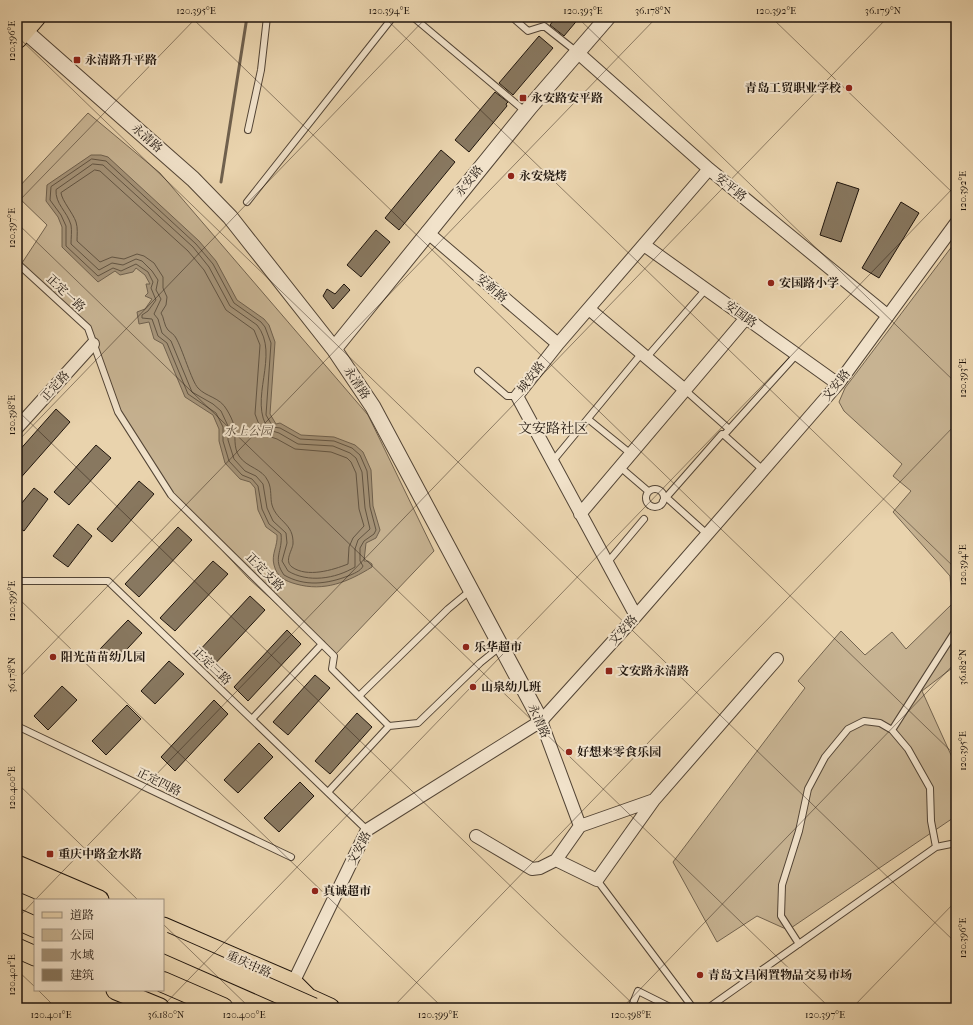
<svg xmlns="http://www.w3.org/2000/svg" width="973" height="1025" font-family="'IM FELL French Canon','Noto Serif SC',serif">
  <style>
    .green { fill: #c7b392; stroke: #736450 }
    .water { fill: #a49277; stroke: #6f604d }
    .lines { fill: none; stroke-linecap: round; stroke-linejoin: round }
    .shore { stroke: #625442; stroke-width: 1 }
    .stream { stroke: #6f604d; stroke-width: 3 }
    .building { fill: #887860; stroke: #1f150d }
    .service-casing { stroke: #524435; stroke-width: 8 }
    .minor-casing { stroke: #524435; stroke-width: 14 }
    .tertiary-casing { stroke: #524435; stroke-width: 17 }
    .primary-casing { stroke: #1f150d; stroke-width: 21 }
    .trunk-casing { stroke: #1f150d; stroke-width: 22 }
    .service { stroke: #f1e2ca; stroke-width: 6 }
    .minor { stroke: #f1e2ca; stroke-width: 12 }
    .tertiary { stroke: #f1e2ca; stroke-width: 15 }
    .primary { stroke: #e9d3ad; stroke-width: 19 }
    .trunk { stroke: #e9d3ad; stroke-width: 20 }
    .trunk-bridge-casing { stroke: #1f150d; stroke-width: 22; stroke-linecap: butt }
    .trunk-bridge { stroke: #e9d3ad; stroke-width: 20 }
    .ticks { fill: none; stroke: #1f150d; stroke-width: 1; stroke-opacity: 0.45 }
    .poi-dot { fill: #8f2418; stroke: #f1e2ca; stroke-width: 1.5 }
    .labels { text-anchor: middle; stroke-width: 4; stroke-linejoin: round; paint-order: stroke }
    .poi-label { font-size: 12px; font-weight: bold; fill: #1f150d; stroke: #f1e2ca; text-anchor: start }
    .street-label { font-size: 12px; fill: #1f150d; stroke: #f1e2ca }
    .park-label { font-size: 12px; font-style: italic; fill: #5a4c3c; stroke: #f1e2ca }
    .quarter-label { font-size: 14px; fill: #1f150d; stroke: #f1e2ca }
    .neatline { fill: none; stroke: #1f150d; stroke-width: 1.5 }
    .ticks-label { font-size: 10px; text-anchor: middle; fill: #1f150d }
  </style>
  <rect width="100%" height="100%" fill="#e9d3ad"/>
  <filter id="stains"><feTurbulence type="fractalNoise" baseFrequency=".005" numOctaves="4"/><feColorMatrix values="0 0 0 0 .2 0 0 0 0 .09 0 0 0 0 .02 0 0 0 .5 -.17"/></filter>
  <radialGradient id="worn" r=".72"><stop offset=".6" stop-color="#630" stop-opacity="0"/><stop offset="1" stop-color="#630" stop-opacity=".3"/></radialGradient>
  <path class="green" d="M88 113 160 173 368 415 434 551 334 656 248 578 168 492 118 412 88 328 20 266 47 225 17 196V189Z
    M956 241V665L922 691 956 766V816L788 930 757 916 717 942 673 862 805 688 798 681 841 631 865 655 892 632 906 649 952 604 950 576 893 512 911 491 893 476 902 464 844 411 839 402 845 388Z"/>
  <path class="water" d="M91 155H101L108 157 199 241 216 261 237 300 264 319 269 325 275 342 270 414 276 424 280 423 301 435 334 437 355 445 363 452 371 470 373 506 380 530 376 538 366 543 364 561H368L372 564V567C348 582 324 592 296 584 285 581 277 577 274 565 271 554 278 546 277 535L266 527 258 510 255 488 250 482 240 479 225 463 219 441V429L213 415 185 397 163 344 154 339 149 322 139 324 137 312 145 309 152 299 145 296 148 293 146 284H150L145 275 136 268 133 272 120 275 115 271 98 282 62 247V227L58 217 46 201 47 185Z"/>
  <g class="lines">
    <path class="shore" d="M92 159 106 161 196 244 213 264 234 303 261 322 265 327 271 343 266 415 273 427 280 428 300 439 334 441 352 448 360 455 367 471 370 507 376 530 374 534 364 541 360 548V561L363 566C361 571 353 574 348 576 327 584 305 587 284 575 272 558 283 552 281 534L269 524 262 509 258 486 252 479 242 475 229 461 223 441V427L216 413 188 394 167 343 158 336 152 319 142 318V315L148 311 156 300 151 288 153 282 148 272 136 264 121 271 113 268 98 276 66 246V226L61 215 50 200 51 187Z
      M93 164 103 165 193 247 209 267 230 306 257 325C281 355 247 400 269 430L279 433 298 444 333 446 350 453 356 458 362 472 365 508 370 529 358 540 355 549V567C335 579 308 583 288 571L282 561 287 543 286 533 273 521 267 508 263 484 256 476 245 471 234 459 228 440V426L221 411 213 404 192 392 171 341 162 333 158 319 154 314 161 299 156 290 158 280 152 271 142 261 136 259 123 265 112 263 99 270 71 244C71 238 72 231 71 225 67 211 55 204 56 190Z
      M95 170 100 171 188 251 204 270 226 310 254 330 260 345 255 414 258 422 268 436 277 439 295 449 331 452 347 458 351 462 356 473 359 509 364 526 353 538 349 547 348 564C333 570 307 578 292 567 284 561 292 551 293 544 294 523 277 522 272 505 270 498 272 489 268 481 262 468 247 468 239 456 233 447 236 436 234 426 233 421 230 415 227 410 220 397 206 397 198 388 192 382 182 348 176 338 174 334 171 333 168 330 164 326 164 317 161 313L166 305 167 297 163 288V277L154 263 144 256 137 254 124 259 112 257 100 262 77 241C77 235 78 228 76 222 73 213 62 201 61 193Z"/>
    <path class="stream" d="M221 182 247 17"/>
  </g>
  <path class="building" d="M556 17H580L564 36 550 25Z
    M539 36 553 48 513 95 499 83Z
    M495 92 508 102 506 104 507 106 469 152 455 140Z
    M441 150 455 162 399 230 385 218Z
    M837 182 859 189 841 242 820 235Z
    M901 202 919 213 879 278 862 268Z
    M376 230 390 242 361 277 347 265Z
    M344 284 350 290 333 309 323 296 327 289 335 294Z
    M56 409 70 422 17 482V453Z
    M96 445 111 458 69 505 54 492Z
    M139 481 154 494 112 542 97 529Z
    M34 488 48 499 24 531 17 526V509Z
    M78 524 92 536 68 567 53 556Z
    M178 527 192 540 139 597 125 584Z
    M213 561 228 574 175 631 160 618Z
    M250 596 265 610 212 667 197 653Z
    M128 620 142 633 114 663 100 649Z
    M287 630 301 644 248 701 234 687Z
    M169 661 184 674 155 704 141 691Z
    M315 675 330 688 288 735 273 722Z
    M62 686 77 700 48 730 34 716Z
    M214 700 228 714 175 771 161 757Z
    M127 705 141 719 106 755 92 741Z
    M357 713 372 727 330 774 315 761Z
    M259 743 273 757 238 793 224 780Z
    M300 782 314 796 279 832 264 818Z"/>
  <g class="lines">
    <g class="service-casing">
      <path id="service" d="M413 17 526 112
        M512 17 528 31 544 26 577 52
        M248 130 261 70 267 17
        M247 202 393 17
        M17 263 88 328 118 412 171 495 334 656 332 669 389 726 328 792
        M647 357 706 289
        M478 371 507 396H517
        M685 390 729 429
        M588 419 631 454
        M724 435 763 470
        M552 462 642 353
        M620 467 648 491
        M646 498a9 9 0 1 1 18 0a9 9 0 1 1-18 0Z
        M667 498 707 534
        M663 501 722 434 724 435 797 354
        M607 563 644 519
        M17 581H108L367 830
        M359 696 448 609 471 590
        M252 719 322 644
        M17 726 291 857
        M389 726 418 723 480 663 501 646
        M892 730 956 630
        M597 880 693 1008
        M799 944 781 916 782 885 799 831 808 789 825 757 848 729 864 721 880 723 892 730 908 749 930 788 931 821 936 847
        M631 1008 638 991 672 1008
        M708 1008 936 847 956 843"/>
    </g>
    <g class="minor-casing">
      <path id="minor" d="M577 52 709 169 888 316
        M427 232 558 344
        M644 245 838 384
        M589 309 685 390
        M17 428 93 344
        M580 514 746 318
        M636 616 517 396 558 344 709 169
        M541 721 580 826
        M654 800 580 826 556 860 597 880 654 800 777 659
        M476 836 532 869 540 868 556 860
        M293 983 367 830 541 721 636 616 838 384 956 223"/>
    </g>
    <g class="tertiary-casing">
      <path id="tertiary" d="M17 24 193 179 230 217 334 349 373 407 541 721
        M334 349 530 107 608 17"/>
    </g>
    <g class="primary-casing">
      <path id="primary" d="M17 39 36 17
        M17 865 99 900
        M163 927 293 983 308 998 330 1008
        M17 948 35 956
        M116 990 160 1008"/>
    </g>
    <g class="trunk-casing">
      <path id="trunk" d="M17 880 64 900
        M17 919 35 927
        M163 982 223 1008"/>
    </g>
    <use href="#service" class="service"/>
    <use href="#minor" class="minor"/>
    <use href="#tertiary" class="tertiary"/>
    <use href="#primary" class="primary"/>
    <use href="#trunk" class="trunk"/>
    <g class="trunk-bridge-casing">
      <path id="trunk-bridge" d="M163 942 313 1008"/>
    </g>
    <use href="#trunk-bridge" class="trunk-bridge"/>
  </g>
  <path class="ticks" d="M191 17 956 756M384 17 956 569M577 17 956 383M771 17 956 196M17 36 956 943M17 203 197 17M17 223 830 1008M17 410 637 1008M17 442 427 17M17 597 443 1008M17 680 657 17M17 783 138 900M35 900 888 17M17 919 35 900M163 924 250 1008M17 970 35 987M38 990 56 1008M161 1008 956 185M392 1008 956 424M622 1008 956 662M852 1008 956 901"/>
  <g class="poi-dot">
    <rect x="73" y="56" width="8" height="8" rx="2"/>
    <circle cx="849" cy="88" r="4"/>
    <rect x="519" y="94" width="8" height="8" rx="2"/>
    <circle cx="511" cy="176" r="4"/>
    <circle cx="771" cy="283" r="4"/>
    <circle cx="466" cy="647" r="4"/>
    <circle cx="53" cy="657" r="4"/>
    <rect x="605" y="667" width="8" height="8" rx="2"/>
    <circle cx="473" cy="687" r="4"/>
    <circle cx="569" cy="752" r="4"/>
    <rect x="46" y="850" width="8" height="8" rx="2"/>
    <circle cx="315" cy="891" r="4"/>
    <circle cx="700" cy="975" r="4"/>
  </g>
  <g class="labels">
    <g class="poi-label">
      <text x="85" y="64">永清路升平路</text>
      <text x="841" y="92" text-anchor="end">青岛工贸职业学校</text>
      <text x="531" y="102">永安路安平路</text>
      <text x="519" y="180">永安烧烤</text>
      <text x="779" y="287">安国路小学</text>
      <text x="474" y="651">乐华超市</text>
      <text x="61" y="661">阳光苗苗幼儿园</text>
      <text x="617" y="675">文安路永清路</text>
      <text x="481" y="691">山泉幼儿班</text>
      <text x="577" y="756">好想来零食乐园</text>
      <text x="58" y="858">重庆中路金水路</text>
      <text x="323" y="895">真诚超市</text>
      <text x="708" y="979">青岛文昌闲置物品交易市场</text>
    </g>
    <g class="street-label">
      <text transform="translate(147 138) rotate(41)" y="4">永清路</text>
      <text transform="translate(469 181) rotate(-51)" y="4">永安路</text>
      <text transform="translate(731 187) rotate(39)" y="4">安平路</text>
      <text transform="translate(492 288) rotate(41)" y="4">安新路</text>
      <text transform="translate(66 293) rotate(43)" y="4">正定一路</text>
      <text transform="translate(741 314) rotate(36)" y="4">安国路</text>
      <text transform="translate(531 377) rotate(-52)" y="4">城安路</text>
      <text transform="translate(357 383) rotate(56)" y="4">永清路</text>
      <text transform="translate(836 385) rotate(-51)" y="4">文安路</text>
      <text transform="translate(55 386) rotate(-48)" y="4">正定路</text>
      <text transform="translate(265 572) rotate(45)" y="4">正定支路</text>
      <text transform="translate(623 630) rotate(-48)" y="4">文安路</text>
      <text transform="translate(212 666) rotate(44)" y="4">正定三路</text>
      <text transform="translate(539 721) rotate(66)" y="4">永清路</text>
      <text transform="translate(159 782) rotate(26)" y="4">正定四路</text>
      <text transform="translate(359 848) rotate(-62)" y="4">文安路</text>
      <text transform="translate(249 964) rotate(24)" y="4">重庆中路</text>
    </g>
    <g class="park-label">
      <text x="248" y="435">水上公园</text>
    </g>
    <g class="quarter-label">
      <text x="553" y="433">文安路社区</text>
    </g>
  </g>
  <rect width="973" height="1025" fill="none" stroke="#e9d3ad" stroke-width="44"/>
  <rect x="34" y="899" width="130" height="92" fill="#f1e2ca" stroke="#9d907e"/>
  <rect x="42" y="912" width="20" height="6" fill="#e9d3ad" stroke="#9d907e"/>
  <text x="70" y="919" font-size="12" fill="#1f150d">道路</text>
  <rect x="42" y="929" width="20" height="12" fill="#c7b392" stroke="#9d907e"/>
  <text x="70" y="939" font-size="12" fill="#1f150d">公园</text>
  <rect x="42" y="949" width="20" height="12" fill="#a49277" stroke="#9d907e"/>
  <text x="70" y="959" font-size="12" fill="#1f150d">水域</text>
  <rect x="42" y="969" width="20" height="12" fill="#887860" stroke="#9d907e"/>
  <text x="70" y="979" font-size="12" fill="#1f150d">建筑</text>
  <rect x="22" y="22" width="929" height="981" class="neatline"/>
  <g class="ticks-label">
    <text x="196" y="14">120.395°E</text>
    <text x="389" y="14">120.394°E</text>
    <text x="583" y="14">120.393°E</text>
    <text x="653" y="14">36.178°N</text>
    <text x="776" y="14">120.392°E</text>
    <text x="883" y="14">36.179°N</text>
    <text transform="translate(11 41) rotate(-90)" y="4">120.396°E</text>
    <text transform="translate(962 191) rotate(-90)" y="4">120.392°E</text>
    <text transform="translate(11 228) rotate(-90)" y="4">120.397°E</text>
    <text transform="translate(962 378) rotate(-90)" y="4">120.393°E</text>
    <text transform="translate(11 415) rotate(-90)" y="4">120.398°E</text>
    <text transform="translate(962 565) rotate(-90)" y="4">120.394°E</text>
    <text transform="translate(11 601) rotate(-90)" y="4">120.399°E</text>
    <text transform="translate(962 667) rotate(-90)" y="4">36.182°N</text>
    <text transform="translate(11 675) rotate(-90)" y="4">36.178°N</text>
    <text transform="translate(962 751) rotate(-90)" y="4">120.395°E</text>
    <text transform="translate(11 788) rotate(-90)" y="4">120.400°E</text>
    <text transform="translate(962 938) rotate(-90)" y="4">120.396°E</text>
    <text transform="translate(11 975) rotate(-90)" y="4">120.401°E</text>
    <text x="51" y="1018">120.401°E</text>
    <text x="166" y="1018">36.180°N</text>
    <text x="244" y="1018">120.400°E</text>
    <text x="438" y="1018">120.399°E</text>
    <text x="631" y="1018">120.398°E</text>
    <text x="825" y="1018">120.397°E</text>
  </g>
  <rect width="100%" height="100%" filter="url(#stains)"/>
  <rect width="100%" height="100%" fill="url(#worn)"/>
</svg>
